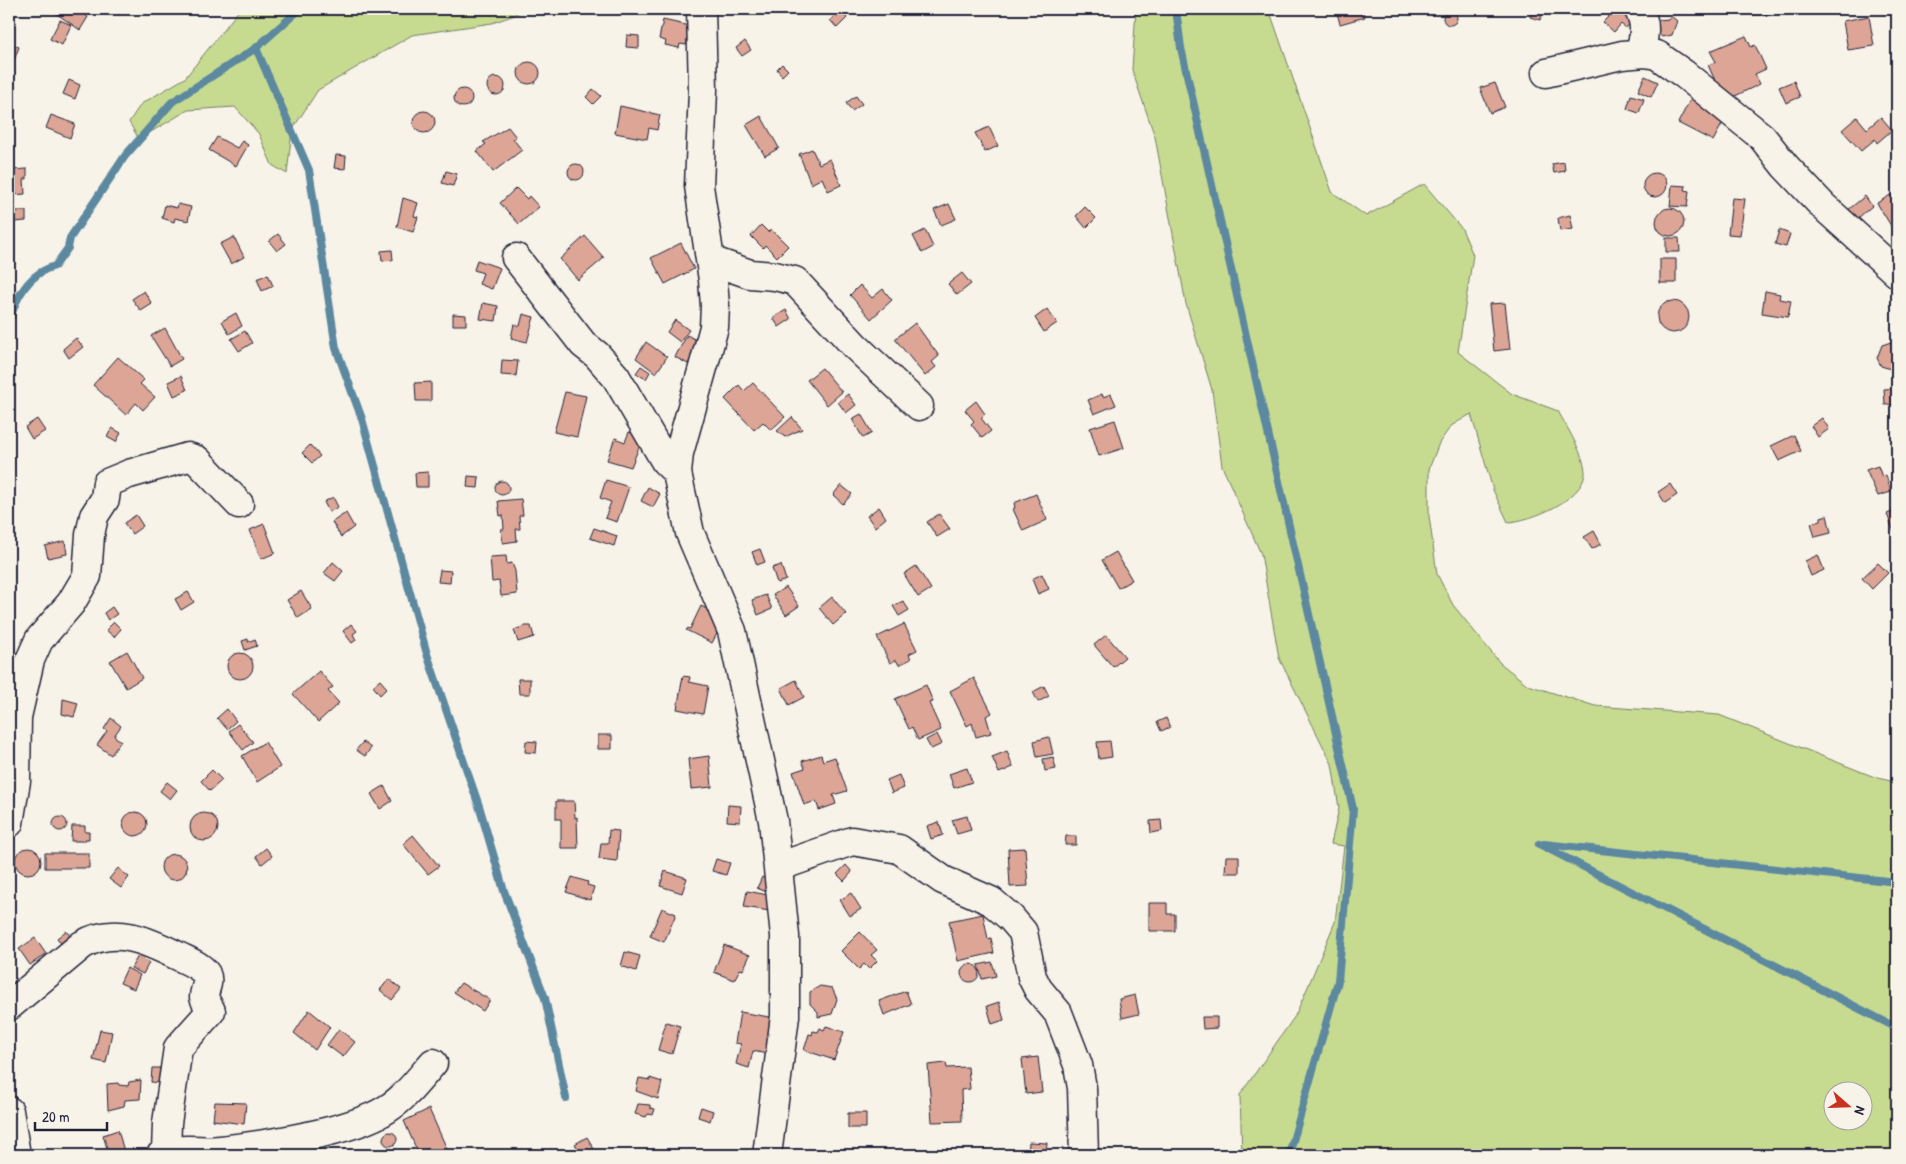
<svg xmlns="http://www.w3.org/2000/svg" width="1906" height="1164" font-family="'Patrick Hand',sans-serif">
  <style>
    .green { fill: #c7db90; stroke: #747e66; fill-rule: evenodd }
    .lines { fill: none; stroke-linecap: round; stroke-linejoin: round }
    .stream { stroke: #5c88a0; stroke-width: 8 }
    .building { fill: #dda595; stroke: #22223b }
    .minor-casing { stroke: #22223b; stroke-width: 31 }
    .minor { stroke: #f7f3e8; stroke-width: 28 }
  </style>
  <rect width="100%" height="100%" fill="#f7f3e8"/>
  <filter id="ink" filterUnits="userSpaceOnUse"><feTurbulence type="fractalNoise" baseFrequency=".02" numOctaves="2"/><feDisplacementMap in="SourceGraphic" scale="10" xChannelSelector="R" yChannelSelector="G"/><feConvolveMatrix kernelMatrix="1 2 1 2 8 2 1 2 1" color-interpolation-filters="sRGB"/></filter>
  <g filter="url(#ink)">
    <path class="green" d="M240 9H522L515 15 492 23 412 35 318 90 292 130 287 174 272 165 259 134 235 107 188 110 139 139 129 122 141 104 185 78Z
      M1136 9H1269L1332 192 1366 216 1424 184 1462 229 1473 255 1458 352 1512 394 1558 411C1566 426 1586 457 1585 474 1582 500 1531 521 1508 522L1493 490 1471 414 1451 426 1439 443 1429 469V516L1437 574 1453 605 1500 663 1528 685 1595 706 1719 715 1872 776 1897 783V1155H1242L1240 1095 1295 1016 1304 996 1335 922 1344 846 1331 844 1339 808 1332 764 1279 658 1261 554 1222 466 1212 390 1186 304 1155 137 1132 70ZM1834 1092H1864V1122H1834Z"/>
    <g class="lines">
      <path class="stream" d="M1176 9 1181 48 1353 809 1338 981 1289 1155
        M256 48 309 170 336 348 362 419 427 654 480 809 504 891 545 998 566 1098
        M9 323C15 298 29 273 55 266L68 248 70 238 125 156 172 102 256 48 300 9
        M1539 844 1897 1028
        M1544 844 1897 882"/>
    </g>
    <path class="building" d="M56 9H77L88 17 80 30 54 12Z
      M835 9 853 10 845 15 847 18 837 28 830 20 835 16 831 12Z
      M1336 9H1362L1365 17 1340 24Z
      M1533 9 1543 11 1540 20 1530 17Z
      M1616 9H1627L1636 17 1626 28 1621 24 1614 32 1603 22Z
      M1753 9H1771V14L1753 15Z
      M1443 18a7 7 0 1 1 14 0a7 7 0 1 1-14 0Z
      M1671 16 1677 21 1672 35 1662 37 1655 30 1658 20 1669 19Z
      M1869 16 1874 46 1848 50 1843 21Z
      M60 20 71 25 62 45 50 39Z
      M663 20 690 26 686 45 680 44 679 48 665 45 666 41 659 39Z
      M627 35 639 36V48L626 47Z
      M1746 36 1751 47 1755 45 1766 69 1755 74 1760 84 1733 97 1730 92 1722 96 1708 65 1716 62 1710 51Z
      M745 41 751 50 742 56 736 48Z
      M9 43 19 47 13 63 9 61Z
      M518 73a11 11 0 1 1 22 0a11 11 0 1 1-22 0Z
      M782 64 788 70 782 76 777 69Z
      M1645 76 1658 82 1651 97 1638 91Z
      M487 86a9 9 0 1 1 18 0a9 9 0 1 1-18 0Z
      M69 80 80 85 75 99 63 94Z
      M1794 81 1800 97 1786 103 1779 87Z
      M1495 83 1505 107 1490 113 1480 88Z
      M593 89 601 96 593 104 586 97Z
      M454 98a9 9 0 1 1 18 0a9 9 0 1 1-18 0Z
      M1631 95 1644 99 1639 113 1627 109Z
      M856 96 862 104 852 111 846 103Z
      M1692 96 1727 115 1713 141 1678 123Z
      M620 106 660 115 657 130 649 128 647 139 615 133Z
      M413 122a11 11 0 1 1 22 0a11 11 0 1 1-22 0Z
      M51 115 75 124 70 138 46 128Z
      M761 116 779 148 765 156 746 125Z
      M1857 117 1867 129 1881 117 1892 130 1877 143 1875 139 1861 151 1842 130Z
      M508 127 516 137 513 139 522 150 493 172 477 151 486 144 483 142Z
      M989 127 998 146 985 152 975 133Z
      M217 137 237 148 242 141 248 145 236 166 209 150Z
      M812 149 819 164 830 159 841 185 828 191 822 178 811 184 799 154Z
      M336 155 346 156 345 169 334 168Z
      M1564 162 1565 171 1554 173 1552 164Z
      M568 172a8 8 0 1 1 16 0a8 8 0 1 1-16 0Z
      M27 169V179H24L25 194 12 195 11 170Z
      M446 171 457 174 453 186 442 183Z
      M1643 185a12 12 0 1 1 24 0a12 12 0 1 1-24 0Z
      M1672 185 1686 186 1685 190 1689 191 1687 207 1670 206Z
      M516 188 527 199 529 196 539 207 519 224 500 203Z
      M1897 191V233L1896 234 1877 203Z
      M1865 196 1872 206 1858 218 1848 210Z
      M403 198 418 203 414 216 418 217 413 232 397 227Z
      M1732 198 1745 199 1740 235 1728 234Z
      M178 204 191 207 188 221 175 218 174 222 162 218 165 205 177 208Z
      M949 204 956 219 941 225 934 210Z
      M1085 207 1096 218 1086 228 1076 216Z
      M1656 222a14 14 0 1 1 28 0a14 14 0 1 1-28 0Z
      M14 211H26V221L14 222Z
      M1570 215 1573 229 1560 231 1558 218Z
      M761 225 768 232 771 229 788 246 777 257 765 245 763 248 751 236Z
      M925 230 933 247 922 253 913 236Z
      M1779 230 1790 234 1786 247 1775 244Z
      M278 234 286 244 277 251 269 241Z
      M585 236 604 258 578 280 560 259Z
      M234 237 244 257 231 264 220 244Z
      M1666 238H1679L1680 252H1666Z
      M681 243 694 269 665 284 651 258Z
      M392 250 393 260 382 261 381 251Z
      M1660 259H1676V283H1660Z
      M477 260 500 268 492 289 479 284 483 273 474 270Z
      M962 273 971 284 957 295 948 284Z
      M268 274 273 286 262 291 257 279Z
      M860 285 872 298 883 289 892 300 871 319 850 295Z
      M144 291 152 304 141 311 132 299Z
      M1765 291 1780 294 1779 299 1791 301 1788 317 1762 313Z
      M1657 317a16 16 0 1 1 32 0a16 16 0 1 1-32 0Z
      M483 303 498 306 496 321 480 319Z
      M1505 303 1510 349 1494 351 1489 304Z
      M1047 309 1057 323 1044 332 1035 318Z
      M786 310 791 319 779 327 773 318Z
      M236 313 242 326 229 334 222 321Z
      M453 314 466 315V325H453Z
      M523 314 534 317 527 342 511 338 514 324 520 326Z
      M675 320 689 330 680 342 667 332Z
      M915 323 939 356 932 362 936 367 925 376 895 339Z
      M165 328 182 359 170 366 151 336Z
      M245 331 252 343 239 351 231 339Z
      M687 335 700 342 688 364 675 357Z
      M76 338 83 347 69 358 63 349Z
      M646 342 667 357 656 373 636 358Z
      M1891 342 1897 344V369L1894 370 1881 366 1877 358 1882 345Z
      M118 357 144 380 140 384 155 397 143 410 136 403 126 415 93 385Z
      M502 360 518 361 516 376 501 375Z
      M641 366 650 372 646 379 636 373Z
      M822 368 842 392 827 405 807 380Z
      M181 376 187 390 174 396 168 382Z
      M431 382V401H416L415 383Z
      M753 383 785 417 771 430 763 422 754 430 725 399 739 385 744 391Z
      M1897 388V404L1885 405 1884 389Z
      M565 392 586 396 577 437 554 432Z
      M848 394 856 405 846 413 838 402Z
      M1102 394 1103 397 1111 394 1116 405 1094 414 1088 400Z
      M976 401 985 414 981 418 991 431 982 438 971 424 974 421 965 410Z
      M861 414 872 433 863 438 852 419Z
      M792 417 802 429 785 437 777 431Z
      M1822 418 1829 429 1818 437 1811 426Z
      M37 419 45 431 32 439 25 427Z
      M1115 420 1124 448 1099 456 1090 428Z
      M112 428 121 433 116 442 107 437Z
      M629 432 643 437 631 467 607 460 615 438 625 442Z
      M1794 435 1801 451 1779 461 1771 446Z
      M310 445 320 456 312 463 302 453Z
      M1878 466 1882 477 1886 475 1891 492 1878 496 1866 470Z
      M428 472V487H416L415 473Z
      M468 476 479 477 478 488 467 487Z
      M606 480 629 487 617 522 605 518 611 502 600 498Z
      M495 488a7 7 0 1 1 14 0a7 7 0 1 1-14 0Z
      M1670 484 1677 495 1665 503 1658 492Z
      M841 485 852 494 843 504 833 495Z
      M648 487 660 494 653 507 641 501Z
      M1036 494 1047 520 1023 531 1013 509 1015 508 1014 503Z
      M333 497 338 507 329 512 324 502Z
      M521 499 523 515 519 516 520 529H516L517 541 503 543 501 529H504L503 515 500 516 498 501Z
      M879 507 886 518 875 527 867 516Z
      M1897 510V536L1896 537 1887 514Z
      M346 513 354 527 341 537 332 522Z
      M939 514 950 529 937 537 927 522Z
      M136 515 143 526 132 534 124 523Z
      M1827 515 1831 533 1815 537 1811 523 1821 521V517Z
      M264 524 275 553 261 559 250 530Z
      M594 528 617 536 614 546 590 538Z
      M1594 531 1601 544 1592 549 1584 537Z
      M65 541 67 554 48 558 45 546Z
      M760 549 765 562 757 565 752 552Z
      M1116 552 1132 580 1118 588 1102 560Z
      M1818 555 1824 570 1811 576 1805 561Z
      M506 556 507 564 512 563 515 571 517 594 501 596 499 581 492 582 490 557Z
      M333 562 343 571 335 581 324 573Z
      M1878 563 1888 573 1872 589 1862 578Z
      M781 565 786 580 777 583 772 568Z
      M916 566 931 589 918 597 904 574Z
      M440 570 451 571 450 583 438 582Z
      M1042 574 1049 589 1038 594 1032 579Z
      M786 587 799 606 786 615 773 595Z
      M301 591 312 609 298 618 287 600Z
      M188 592 194 602 181 610 175 599Z
      M766 595 772 609 758 615 752 600Z
      M832 597 846 614 833 625 819 608Z
      M903 601 909 610 899 616 893 606Z
      M701 606 725 618 712 643 686 630 688 628 690 629Z
      M112 607 117 614 108 620 104 613Z
      M114 622 121 629 114 637 106 630Z
      M351 624 357 631 353 634 356 640 352 643 343 631Z
      M904 624 917 650 909 654 911 659 899 665 896 660 890 663 877 637Z
      M525 626H531L534 637 518 642 514 630Z
      M1106 635 1125 657 1113 667 1094 645Z
      M248 639V642L255 639 257 646 245 650 242 641Z
      M127 651 142 678 126 688 110 661Z
      M227 666a13 13 0 1 1 26 0a13 13 0 1 1-26 0Z
      M319 671 333 687 328 691 339 703 318 722 293 694Z
      M683 676 690 677 689 682 708 686 703 714 677 709Z
      M974 678 992 713 986 716 991 733 976 737 972 723 967 726 950 691Z
      M518 679H530V694H519Z
      M380 680 387 688 380 695 373 686Z
      M796 680 804 697 789 705 781 688Z
      M926 685 933 702 929 703 941 730 918 740 912 727 909 729 895 699Z
      M1044 686 1049 696 1038 702 1033 692Z
      M63 699 78 703 74 717 62 714Z
      M227 709 236 721 227 729 217 718Z
      M111 718 121 726 114 736 121 741 111 755 97 745 107 731 104 729Z
      M1166 718 1170 727 1161 731 1157 722Z
      M238 724 253 742 243 750 229 731Z
      M937 734 942 744 931 749 926 740Z
      M598 735H612V749H598Z
      M1049 737 1053 754 1037 757 1034 741Z
      M526 741 537 742 536 753 525 752Z
      M1110 741 1112 757 1099 759 1097 742Z
      M265 742 280 767 257 782 242 756Z
      M363 742 371 748 365 756 356 750Z
      M1007 751 1013 767 999 773 992 757Z
      M821 755 823 761 835 757 847 791 833 795 836 804 819 810 816 801 804 805 793 772 805 768 802 761Z
      M709 756 712 787 691 789 688 759Z
      M1053 757 1056 769 1045 771 1043 759Z
      M967 768 972 782 954 788 949 774Z
      M212 770 222 780 210 791 201 781Z
      M899 775 904 788 892 793 887 780Z
      M167 782 177 790 170 799 160 791Z
      M384 786 392 801 380 809 371 794Z
      M556 801H574L575 818 577 817 578 848H561V819H556Z
      M728 805 741 806 740 822 727 821Z
      M123 824a12 12 0 1 1 24 0a12 12 0 1 1-24 0Z
      M190 827a14 14 0 1 1 28 0a14 14 0 1 1-28 0Z
      M967 816 971 830 957 834 952 820Z
      M53 824a7 7 0 1 1 14 0a7 7 0 1 1-14 0Z
      M1161 820 1162 831 1151 833 1150 821Z
      M939 822 943 835 931 839 927 826Z
      M72 826H85V832H89V839H85V841H71Z
      M609 830 619 831 617 861 599 859 601 843H608Z
      M413 835 439 866 428 874 403 844Z
      M1066 836H1076V845H1065Z
      M15 861a13 13 0 1 1 26 0a13 13 0 1 1-26 0Z
      M266 848 272 856 262 864 256 856Z
      M1025 848 1028 886 1010 887 1008 849Z
      M45 853H89V868H45Z
      M161 867a13 13 0 1 1 26 0a13 13 0 1 1-26 0Z
      M1226 856H1239V873H1225Z
      M716 859 730 863 726 875 712 871Z
      M846 865 852 872 844 881 837 874Z
      M118 868 129 877 121 888 109 879Z
      M665 871 687 878 682 893 660 886Z
      M572 877 588 882 587 885 594 887 590 900 566 892Z
      M762 877 773 882 769 893 757 888Z
      M747 891 773 896 770 911 744 907Z
      M851 893 861 909 850 916 840 900Z
      M1149 903H1167V914H1175V931H1149Z
      M662 908 676 914 664 942 650 936Z
      M983 914 988 939 991 938 994 953 958 961 949 921Z
      M66 931 73 939 64 947 57 938Z
      M860 932 877 950 871 955 877 961 869 969 864 964 859 969 841 951Z
      M35 938 46 954 30 965 19 949Z
      M724 945 750 955 743 970 740 969 734 980 714 972Z
      M625 952 640 956 636 971 621 966Z
      M138 956 149 963 143 974 131 968Z
      M992 962 996 976 982 979 978 965Z
      M961 973a9 9 0 1 1 18 0a9 9 0 1 1-18 0Z
      M127 968 140 975 134 989 120 983Z
      M389 979 401 989 392 1000 380 990Z
      M461 983 490 1000 483 1011 454 992Z
      M820 986 832 988 837 999 832 1014 818 1017V1012L810 1004V992Z
      M906 991 911 1004 884 1015 879 1001Z
      M1135 995 1139 1014 1122 1018 1119 999Z
      M999 1002 1004 1020 992 1024 987 1006Z
      M309 1010 330 1027 315 1050 294 1033Z
      M740 1012 775 1018 771 1055 753 1051 749 1068 736 1064 741 1044 735 1043Z
      M1202 1017H1217V1028L1203 1029Z
      M666 1022 680 1026 672 1054 658 1050Z
      M826 1026 844 1032 834 1060 804 1050 809 1034 812 1035 813 1031 818 1032 820 1028 824 1030Z
      M339 1029 355 1042 343 1057 327 1045Z
      M100 1030 112 1032 106 1063 93 1060Z
      M1038 1057 1042 1092 1026 1094 1022 1059Z
      M946 1063 947 1068 968 1067 970 1089 961 1090 962 1121 932 1122 928 1065Z
      M152 1068H160L159 1083 151 1082Z
      M639 1078 650 1080V1078L662 1082 658 1099 636 1091Z
      M141 1080 140 1099 125 1100 124 1106 108 1110 107 1084 118 1083 119 1085 128 1086 129 1082Z
      M215 1102 246 1103 244 1124 213 1120Z
      M638 1104 650 1105V1108L655 1109 653 1115 648 1114 646 1117 635 1114Z
      M701 1107 713 1111 710 1121 698 1117Z
      M429 1109 447 1149 432 1155H419L404 1121Z
      M848 1113H866V1128H848Z
      M118 1130 125 1155H109L103 1135Z
      M383 1139a7 7 0 1 1 14 0a7 7 0 1 1-14 0Z
      M587 1137 594 1149 582 1155 575 1144Z
      M1029 1142 1047 1143 1046 1155H1028Z"/>
    <g class="lines">
      <g class="minor-casing">
        <path id="minor" d="M701 9 703 90 699 186 713 280 715 306 714 327 706 357 679 453 677 473 690 533 732 631 773 821 785 936V1016L767 1155
          M1638 53C1645 40 1647 22 1638 9
          M1546 73 1622 55 1645 53 1657 55 1684 74 1762 137 1785 166 1823 206 1897 273
          M516 258 583 344 597 355 616 377 665 461 677 473
          M710 260 750 274 775 276 795 281 855 346 919 406
          M9 823 16 781 17 717 30 660 39 640 71 603 87 576 90 535 94 516 105 499 107 483 129 474 188 457 197 460 239 504
          M778 867 852 841 899 849 943 880 991 901 1011 918 1023 932 1032 977 1038 989 1058 1013 1078 1065 1082 1088 1084 1155
          M9 1006 82 945C115 925 148 941 180 957 188 961 201 966 206 974 210 983 204 989 204 997 205 1001 209 1007 211 1011L178 1048 167 1123 166 1152
          M9 1111 16 1155
          M161 1155C178 1146 202 1152 221 1150 264 1145 352 1132 387 1109 405 1098 419 1079 433 1063"/>
      </g>
      <use href="#minor" class="minor"/>
    </g>
  </g>
  <rect width="1906" height="1164" fill="none" stroke="#f7f3e8" stroke-width="30"/>
  <rect x="15" y="15" width="1876" height="1134" fill="none" stroke="#22223b" stroke-width="2" filter="url(#ink)"/>
  <g transform="translate(1848 1106) rotate(110)"><circle r="24" fill="#f7f3e8" stroke="#a29fa3"/>
  <path d="M0-4L9 19L0 12L-9 19Z" fill="#c8321e"/>
  <text y="-8" font-size="14" font-weight="bold" text-anchor="middle" fill="#22223b">N</text>
  </g>
  <path d="M35 1122v8h72v-8" fill="none" stroke="#22223b" stroke-width="2.5"/>
  <text x="42" y="1122" font-size="15" fill="#22223b" stroke="#f7f3e8" stroke-width="4" paint-order="stroke">20 m</text>
</svg>
